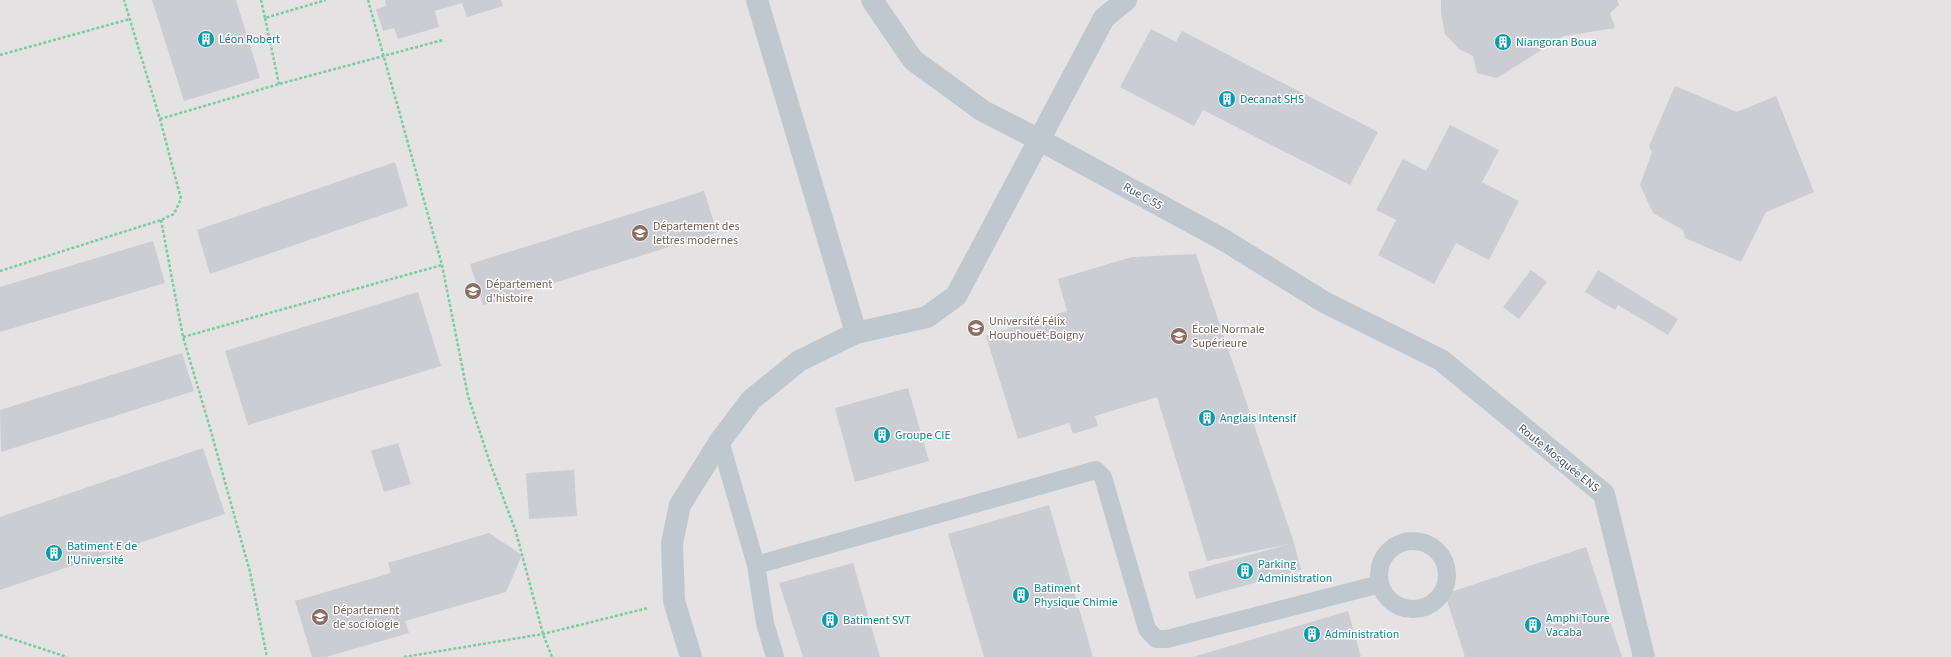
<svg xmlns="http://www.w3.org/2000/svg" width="1951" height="657" font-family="'Source Sans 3',sans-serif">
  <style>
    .education { fill: #e4e2e3 }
    .building { fill: #cbcdd3 }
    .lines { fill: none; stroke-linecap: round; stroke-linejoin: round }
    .path { stroke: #7acca3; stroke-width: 2.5; stroke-dasharray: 3 2; stroke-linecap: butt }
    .lane { stroke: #bfc8cf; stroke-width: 18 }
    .street { stroke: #bfc8cf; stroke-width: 22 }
    .labels { text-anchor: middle; stroke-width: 3; stroke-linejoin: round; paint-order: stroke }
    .culture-label { font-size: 12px; fill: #0d838f; stroke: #fff; text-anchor: start }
    .street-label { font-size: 12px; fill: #49545e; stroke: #fff }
    .education-label { font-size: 12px; fill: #785e54; stroke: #fff; text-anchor: start }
  </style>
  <rect width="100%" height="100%" fill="#f3f1f1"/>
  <path class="education" d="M0 0H1951V657H0Z"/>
  <path class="building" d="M152 0H236L260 78 184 101Z
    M385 0H501L503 6 467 17 462 3 435 11 439 27 398 39 394 28 383 31 376 9 386 6Z
    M1441 0H1617L1619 5 1610 13 1615 28 1564 36 1497 78 1477 73 1473 56 1459 49 1445 34 1441 13Z
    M1151 29 1176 42 1182 31 1378 132 1350 185 1203 110 1194 126 1120 87Z
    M1675 86 1737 112 1776 96 1814 192 1766 212 1741 262 1685 238 1683 230 1653 213 1640 185 1652 152 1649 146Z
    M1450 125 1499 150 1482 182 1519 201 1489 260 1456 243 1434 284 1378 255 1396 220 1376 210 1403 159 1426 171Z
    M395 162 408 206 210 274 197 230Z
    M704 191 717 232 483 305 470 264Z
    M153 241 165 283 0 332V287Z
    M1196 254 1294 543 1301 570 1196 599 1188 572 1289 544 1207 561 1157 397 1095 416 1098 426 1073 434 1069 423 1018 439 986 336 1067 311 1058 279 1132 257Z
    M1531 270 1547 282 1519 319 1503 307Z
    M1598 270 1678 319 1668 335 1618 305 1615 310 1585 292Z
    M418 292 441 366 248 425 225 351Z
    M182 353 194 391 1 452 0 410Z
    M908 388 929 461 855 482 835 408Z
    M398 443 411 484 384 492 371 451Z
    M203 448 225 514 0 590V517Z
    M574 470 577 516 529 519 526 473Z
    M1049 505 1093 657H984L948 534Z
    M489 533 522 555 506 592 405 621 409 633 326 657H312L295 601 391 573 388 563Z
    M1586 547 1622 657H1465L1445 594Z
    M853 563 880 657H803L779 583Z
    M1348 611 1361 657H1193Z"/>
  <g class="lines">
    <path class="path" d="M261 0 265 18 326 0
      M368 0 442 265 468 396 489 460 516 532 543 634 552 657
      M265 18 279 84
      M0 55 130 19
      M160 119 279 84 443 40
      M161 220 183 337 210 428 250 572 267 657
      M0 271 161 220 174 214 181 199 160 119 124 0
      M183 337 442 265
      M0 635 67 657
      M404 657 543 634 648 608"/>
    <path class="lane" d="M720 441 756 565 765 623 775 657
      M1379 575a34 34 0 1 1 68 0a34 34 0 1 1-68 0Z
      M756 565 1096 470 1103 477 1147 629 1156 639H1167L1380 584"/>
    <path class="street" d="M757 0 856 333
      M872 0 913 60 983 111 1038 139 1224 240 1324 302 1441 360 1604 494 1644 657
      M691 657 674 601 672 543 680 505 720 441 751 400 799 361 856 333 927 317 956 296 1104 18 1126 0"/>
  </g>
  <defs>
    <g id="building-disc" transform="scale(0.9)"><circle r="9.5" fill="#0f9aa8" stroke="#fff"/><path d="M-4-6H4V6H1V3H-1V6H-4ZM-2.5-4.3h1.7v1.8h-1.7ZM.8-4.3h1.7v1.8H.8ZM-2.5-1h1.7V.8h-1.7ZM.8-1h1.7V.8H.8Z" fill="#fff"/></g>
    <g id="university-disc" transform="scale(0.9)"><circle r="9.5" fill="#8d6e63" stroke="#fff"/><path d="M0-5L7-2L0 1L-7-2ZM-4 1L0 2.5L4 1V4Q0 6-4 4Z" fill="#fff"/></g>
    <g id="school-disc" transform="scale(0.9)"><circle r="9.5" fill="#8d6e63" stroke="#fff"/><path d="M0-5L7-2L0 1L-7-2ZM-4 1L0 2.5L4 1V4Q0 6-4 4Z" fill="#fff"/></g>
  </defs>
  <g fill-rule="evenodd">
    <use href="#building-disc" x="206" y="39"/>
    <use href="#building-disc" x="1503" y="42"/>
    <use href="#building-disc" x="1227" y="99"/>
    <use href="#university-disc" x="640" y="233"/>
    <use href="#university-disc" x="473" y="291"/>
    <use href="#university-disc" x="976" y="328"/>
    <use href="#school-disc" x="1179" y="336"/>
    <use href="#building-disc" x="1207" y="418"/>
    <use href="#building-disc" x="882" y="435"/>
    <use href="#building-disc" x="54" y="553"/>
    <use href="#building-disc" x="1245" y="571"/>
    <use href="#building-disc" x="1021" y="595"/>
    <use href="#university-disc" x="320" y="617"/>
    <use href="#building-disc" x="830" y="620"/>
    <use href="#building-disc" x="1533" y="625"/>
    <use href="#building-disc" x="1312" y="634"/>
  </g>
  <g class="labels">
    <g class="culture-label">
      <text x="219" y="43">Léon Robert</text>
      <text x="1516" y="46">Niangoran Boua</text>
      <text x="1240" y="103">Decanat SHS</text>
      <text x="1220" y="422">Anglais Intensif</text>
      <text x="895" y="439">Groupe CIE</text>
      <text x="67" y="550">Batiment E de<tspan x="67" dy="14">l'Université</tspan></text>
      <text x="1258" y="568">Parking<tspan x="1258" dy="14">Administration</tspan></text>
      <text x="1034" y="592">Batiment<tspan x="1034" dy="14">Physique Chimie</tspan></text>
      <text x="1546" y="622">Amphi Toure<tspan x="1546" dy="14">Vacaba</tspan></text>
      <text x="843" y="624">Batiment SVT</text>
      <text x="1325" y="638">Administration</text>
    </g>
    <g class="street-label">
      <text transform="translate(1143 196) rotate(29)" y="4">Rue C 55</text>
      <text transform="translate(1559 458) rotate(39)" y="4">Route Mosquée ENS</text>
    </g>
    <g class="education-label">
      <text x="653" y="230">Département des<tspan x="653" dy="14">lettres modernes</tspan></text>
      <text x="486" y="288">Département<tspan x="486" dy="14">d'histoire</tspan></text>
      <text x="989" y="325">Université Félix<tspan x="989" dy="14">Houphouët-Boigny</tspan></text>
      <text x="1192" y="333">École Normale<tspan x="1192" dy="14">Supérieure</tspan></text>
      <text x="333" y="614">Département<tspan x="333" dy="14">de sociologie</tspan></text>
    </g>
  </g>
</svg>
